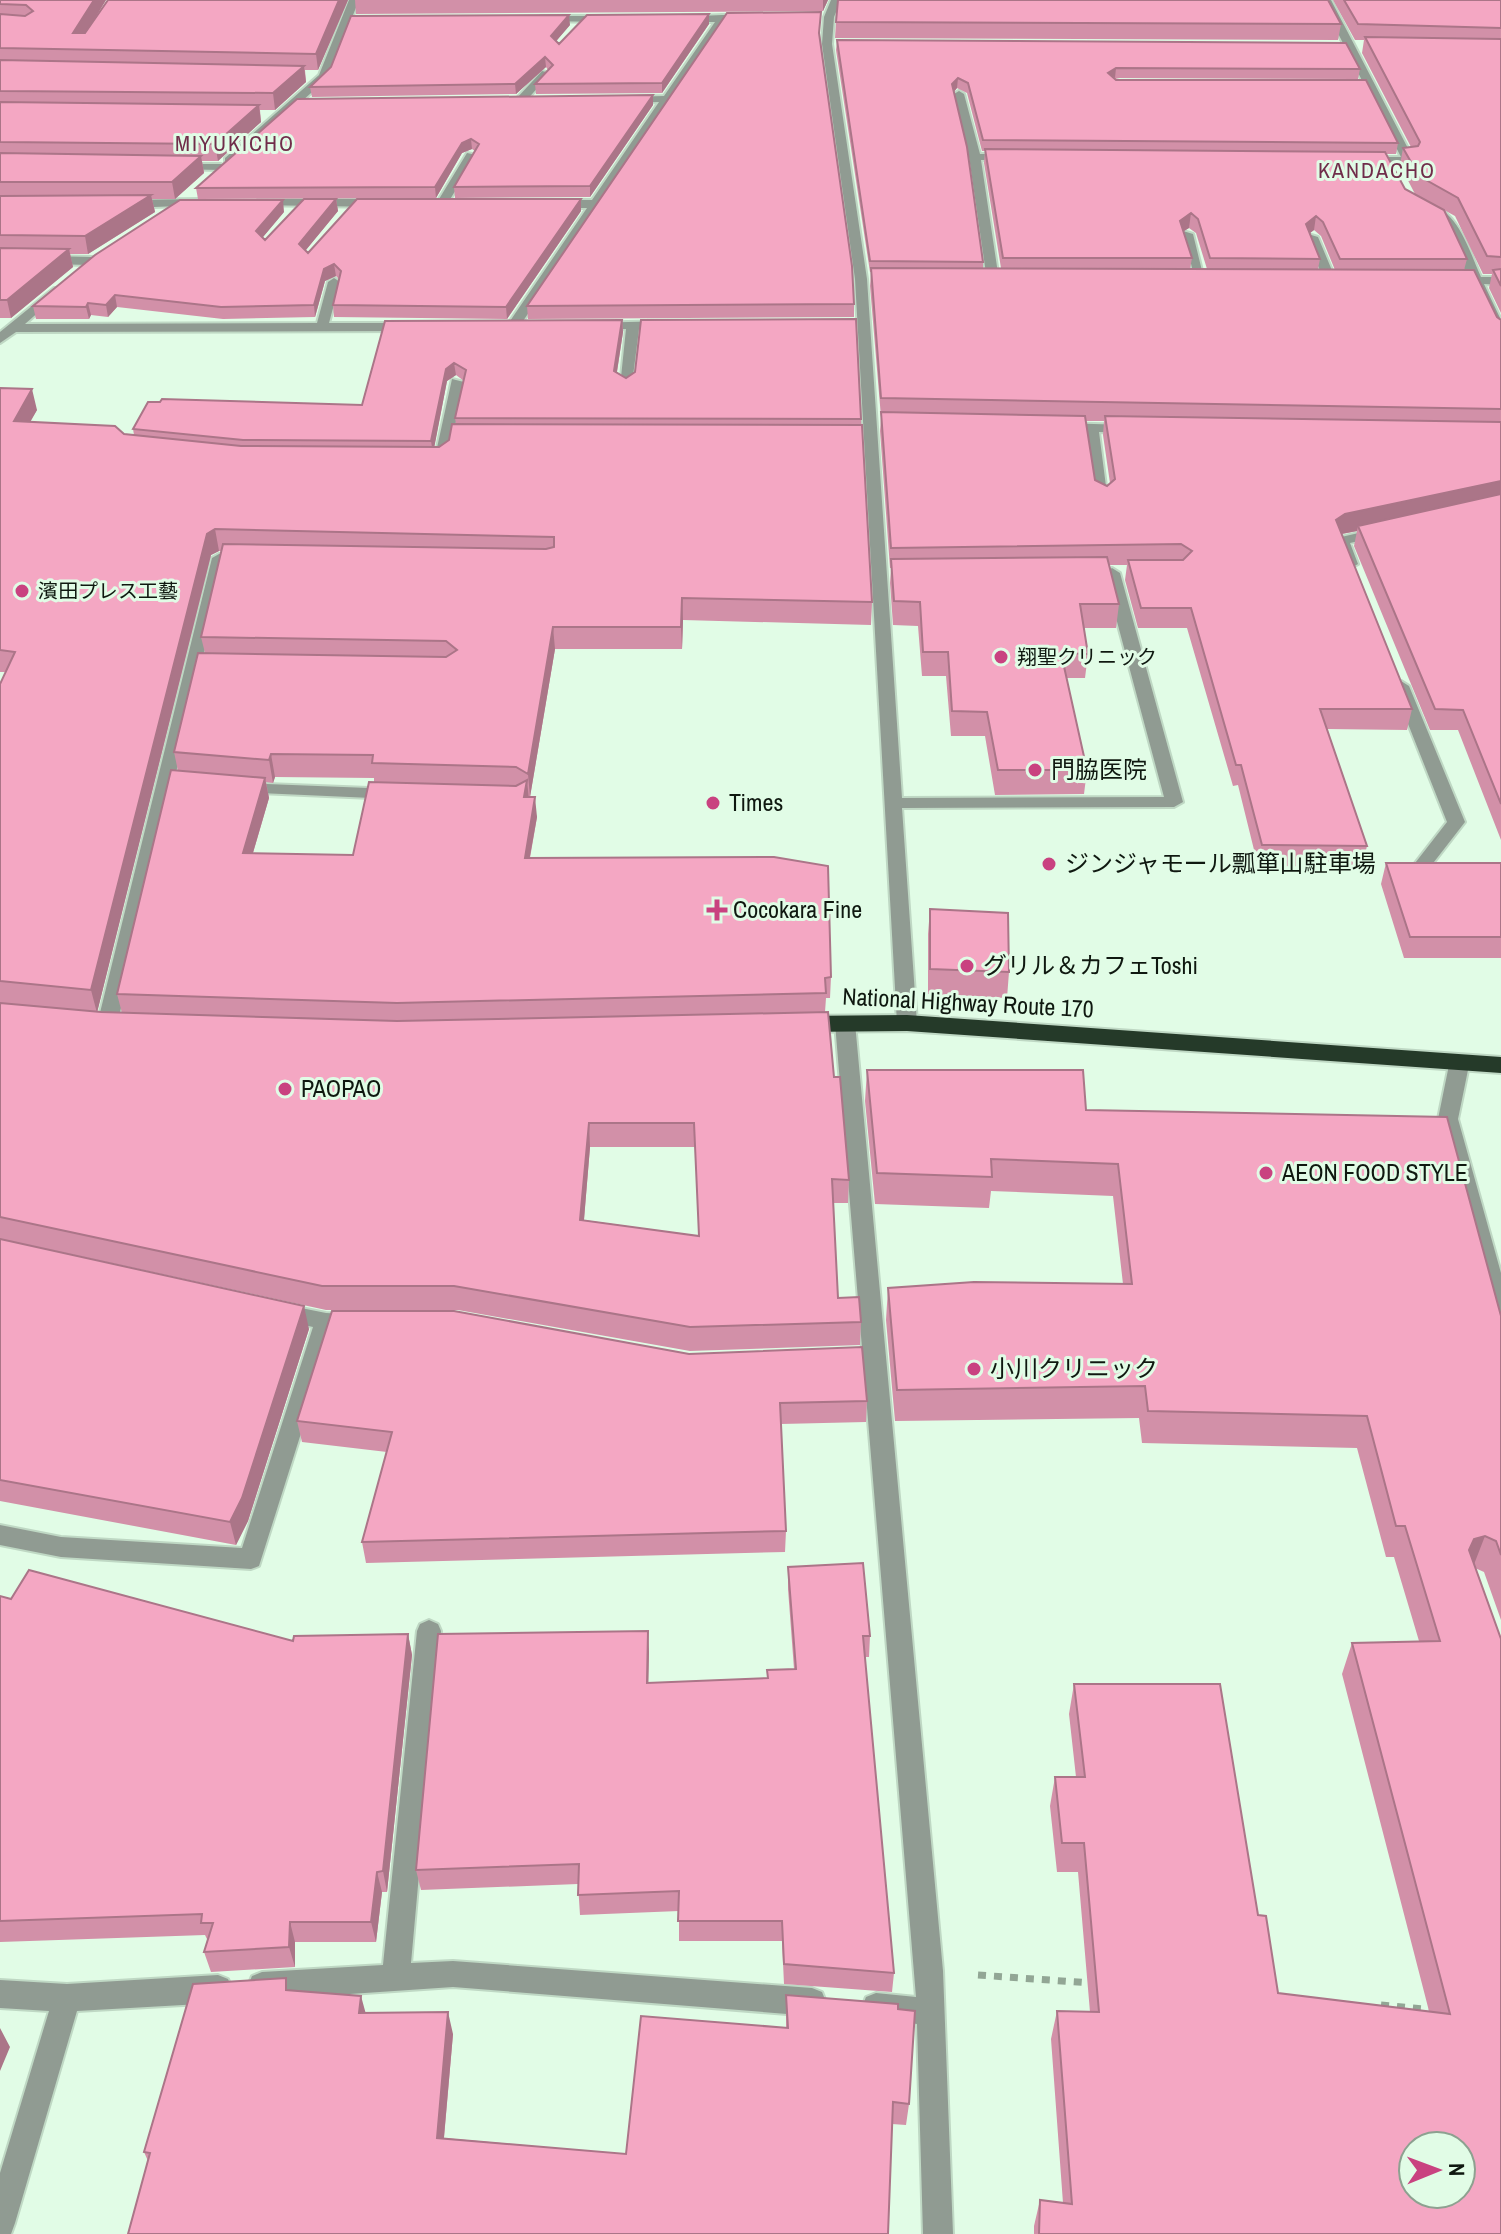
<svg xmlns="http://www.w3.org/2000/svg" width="1501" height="2234" font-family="'Archivo Narrow','Noto Sans JP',sans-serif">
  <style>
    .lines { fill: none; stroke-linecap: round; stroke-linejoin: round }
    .minor-casing { stroke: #bfd8c4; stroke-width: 4 }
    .highway-casing { stroke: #bfd8c4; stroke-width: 4 }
    .path { stroke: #92a695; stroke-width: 7; stroke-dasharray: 8 8; stroke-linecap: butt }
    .minor { fill: #909b92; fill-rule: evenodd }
    .highway { fill: #253a29; fill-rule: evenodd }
    .wall { fill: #d290a8; fill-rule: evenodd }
    .shaded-wall { fill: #ab7588 }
    .building { fill: #f4a7c3; stroke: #ab7588; stroke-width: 2; fill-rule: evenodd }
    .poi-dot { fill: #c94280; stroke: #e1fce6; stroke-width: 3 }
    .labels { text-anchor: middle; stroke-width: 6; stroke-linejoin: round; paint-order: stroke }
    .far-poi-label { font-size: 20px; fill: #0f1810; stroke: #e1fce6; text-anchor: start }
    .far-neighbourhood-label { font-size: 22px; letter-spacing: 2px; fill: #702d4a; stroke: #e1fce6 }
    .poi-label { font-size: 24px; fill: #0f1810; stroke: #e1fce6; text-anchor: start }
    .street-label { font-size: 24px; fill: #0f1810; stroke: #e1fce6 }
  </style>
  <rect width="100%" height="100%" fill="#e1fce6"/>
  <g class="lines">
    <g class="minor-casing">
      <path id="minor" d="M349 0H359L328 78 233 162H225V158L319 75Z
        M831 0H841L834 17 832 44 867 279 902 798 1164 797 1104 573 1112 568 1120 573 1183 802 1174 807 902 808 917 1023 907 1029 897 1023 855 279 822 44 824 17Z
        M1321 0H1331L1414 160 1412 162 1364 163 1358 160 1364 157H1401Z
        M722 15H749L754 18 725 21 517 330H507L506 327 587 208H555L549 204 555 200H592L659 102 627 103 622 100 627 97 664 96 715 22H681L677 17Z
        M541 16H609L614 19 609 22 537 21Z
        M542 71 551 73 524 103H516V99Z
        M959 91 964 94 980 154H1012L1018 157 1012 160H981L999 280 993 284 987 280 969 157 954 94Z
        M467 153 477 155 446 206H438L436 204Z
        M176 164H221L227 167 221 170 172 169 170 167Z
        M203 199 209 203 207 205 127 208 121 204 127 200Z
        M259 199H379L385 203 379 207 255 205 253 203Z
        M1421 205C1456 202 1469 251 1481 277H1501V285L1484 284 1501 320V338L1495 334 1472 284H1453L1447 280 1453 276 1468 277 1443 222 1421 209Z
        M1183 231 1193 234 1205 283 1195 280Z
        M1308 234 1318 237 1336 280 1334 283 1324 280 1306 237Z
        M0 255 92 257 98 261 92 265 0 263Z
        M334 278 340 282 329 323H411L417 327 411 331 16 332 0 343V332L54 288 58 289V295L25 324 317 323 328 282Z
        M667 321 673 325 672 328 639 329 632 384 620 387 626 329 595 330 590 329V323Z
        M452 379 464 382 448 461 441 465 427 464V458L435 457Z
        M1060 423 1128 425 1135 429 1128 433 1099 432 1108 502 1096 499 1085 432 1055 430V424Z
        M1380 528 1387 532 1385 535 1350 543 1358 564 1351 568 1346 567 1335 541 1337 538Z
        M219 554 248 555 255 559 248 563H225L117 1025 107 1031 97 1025 212 558Z
        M1401 681 1409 686 1465 822 1427 871 1421 872 1412 867 1447 822 1393 686Z
        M242 783 394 789 403 794 394 799 236 792V784Z
        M845 1017 855 1023 943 1971 953 2234H923L917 2024 866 2017 862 2007 866 1997 876 1993 916 1997 835 1023Z
        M1459 1058 1469 1065 1458 1119 1501 1273V1320L1493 1318 1490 1312 1438 1119 1449 1065Z
        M281 1304 326 1313 364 1315 367 1321 364 1327 334 1329 259 1566 251 1569 61 1557 0 1545V1525L61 1537 242 1548 313 1327 273 1318 270 1312 273 1306Z
        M429 1620 438 1624 441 1631 411 1963 453 1961 812 1988 822 1992 826 2002 822 2012 812 2016 453 1987 262 2000 252 1996 248 1986 252 1976 262 1972 383 1965 417 1631 420 1624Z
        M218 1975 228 1979 232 1989 228 1999 218 2003 77 2011 15 2223 11 2234H0V2173L49 2011 0 2008V1980L67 1984Z"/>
    </g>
    <g class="highway-casing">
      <path id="highway" d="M907 1015 1501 1057V1073L907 1031 798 1032 787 1024 798 1016Z"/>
    </g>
    <path class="path" d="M978 1975 1091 1983
      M1381 2005 1434 2010"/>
    <use href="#minor" class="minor"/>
    <use href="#highway" class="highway"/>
  </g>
  <path class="wall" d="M0 0H106L92 23 348 0 318 70H305L306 82 275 110H260L261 122 218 161H202L204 173 175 199H152L155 212 88 254H70L73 267 11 318H0Z
    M355 0H828L823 11 356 14Z
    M1333 0H1501V313L1489 288 1492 274H1483L1455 216 1415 194 1400 165 1403 148 1411 147 1362 53 1364 40H1355Z
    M709 14V24L662 93 536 94 535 84 548 70 546 67 516 94 312 97 310 87 570 25 556 41 559 44Z
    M836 22 1341 24 1338 40 835 38Z
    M820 36 854 304V317L528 319 527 306Z
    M837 40 1360 69 1358 79 1115 78 1398 143 1396 154H1386L1405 189 1467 259 1464 270 1497 317 1501 320V840L1458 730H1430L1354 546 1357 531 1342 534 1412 709 1407 730 1327 729 1367 846 1362 867 1258 866 1238 785 1233 786 1187 628H1138L1125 580 1127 565H1109L1119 604 1116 628H1084L1088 654 1085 678H1066L1087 770 1084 794 995 795 985 736H951L946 676H922L918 626 893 625 890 583 891 568H890L880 431 881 417 870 286 871 272H870L836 50ZM957 88 967 93 982 151H985L984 163 1001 268H983V262L954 92ZM1189 228 1196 233 1207 269H1190L1192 258 1183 231ZM1314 230 1321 236 1335 270 1318 269 1320 259 1310 233ZM1085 421H1104L1103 435 1110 483 1107 486 1095 480Z
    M653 105 590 197 455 198 454 187 475 151 472 149 462 153 436 198 198 199 196 188Z
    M336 199 338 211 305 251 308 253 581 211 507 319 334 317 333 305 339 279 336 276 325 281 315 317 223 319 117 307 108 317 91 315 89 319H36L33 306 284 212 262 238 265 240Z
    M622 320 623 332 617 372 626 378 861 419 872 602 871 625 683 620 682 649H555L530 797 529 796 537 817 530 858 831 977 830 998H826L825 1012 849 1180 848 1203H833L838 1298 861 1322 860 1345 690 1351 458 1310H326L1 1239 309 1329 248 1521 236 1545 0 1501V684L6 672H0V388L37 410 30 421 134 435 133 429 362 405 385 321ZM456 375 464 381 455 418 456 424 449 440 439 447H434L447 381ZM219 551H222L201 637 205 653 174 752 178 771 117 994 122 1013 97 1012 211 555ZM275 777 374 778V782L353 855 253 853 269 798 266 782 273 783ZM590 1147H695L699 1236 584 1220Z
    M1386 863H1501V958H1404L1381 884Z
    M930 909 1009 972 1007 998 928 994V934Z
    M867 1070 1086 1110 1501 1316V1620L1484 1572 1475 1568 1501 2234H1034V2226L1040 2200 1063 2203 1051 2039 1057 2011 1090 2012 1078 1872H1057L1050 1806 1055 1777H1076L1069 1714 1074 1684 1258 1915 1278 1993 1429 2011 1342 1674 1352 1643 1419 1641 1394 1557H1386L1357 1448 1142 1443 1139 1418 895 1421 886 1320 888 1288 1123 1284 1113 1196 991 1191 989 1208 875 1204 865 1101Z
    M332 1311 867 1401 866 1422 781 1424 786 1531 785 1552 366 1563 362 1542 387 1452 302 1442 297 1421Z
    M788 1567 870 1636 869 1657H865L894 1973 892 1992 784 1984 782 1941H679V1911L580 1915 578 1884 421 1890 416 1870 648 1631V1683L767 1678 794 1669 788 1589Z
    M0 1596 11 1599 293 1641 408 1634 412 1655 387 1892H382L376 1942H295V1967L211 1972 204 1952 208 1941 205 1935 0 1942Z
    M290 1990 366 2013 453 2034 444 2138 626 2154 786 2027V1995L909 2104 906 2125 892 2124 888 2234 148 2161 144 2152Z"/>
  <path class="shaded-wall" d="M94 0H106L76 49 73 33Z
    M339 0H348L318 70 316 54Z
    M823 0H828L823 11Z
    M709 14V24L662 93V83Z
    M569 15 570 25 552 46 551 36Z
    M545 57 546 67 516 94 515 84Z
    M304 66 306 82 275 110 273 93Z
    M1116 68 1115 78 1108 73Z
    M958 78 957 88 951 95 952 84Z
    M653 95V105L590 197V186Z
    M259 105 261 122 218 161 215 144Z
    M471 139 472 149 462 153 436 198 435 187 462 143Z
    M201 156 204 173 175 199 172 182Z
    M151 195 155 212 88 254 85 236Z
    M336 199 338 211 301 256 299 244Z
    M581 199V211L507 319 506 307Z
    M283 200 284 212 258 243 256 231Z
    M1191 213 1189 228 1178 235 1180 221Z
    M1316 216 1314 230 1303 238 1306 224Z
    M69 249 73 267 11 318 7 300Z
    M334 264 336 276 325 281 315 317 314 305 324 269Z
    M115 295 117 307 108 317 106 305Z
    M88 303 91 315 89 319 86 307Z
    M622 320 623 332 615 384 614 371Z
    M454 363 456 375 447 381 433 454 431 441 446 369Z
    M32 389 37 410 19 442 14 421Z
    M1501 481V499L1358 526 1357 531 1341 534 1336 520 1345 514Z
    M215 529 219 551 211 555 97 1013 91 990 207 534Z
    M682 598 683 620 682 649 681 627Z
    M553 627 555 649 530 797 528 774Z
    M271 754 275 777 273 783 269 760Z
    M265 778 269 798 247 873 243 853Z
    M527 780 529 800 524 797Z
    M535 797 537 817 526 878 525 858Z
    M589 1123 590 1147 582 1243 580 1220Z
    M304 1306 309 1329 248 1521 236 1545 230 1522Z
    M1485 1536 1473 1567 1469 1550 1474 1539Z
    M648 1631 649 1652 648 1704 647 1683Z
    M408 1634 412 1655 387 1892 383 1871Z
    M377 1872 382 1892 376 1942 371 1922Z
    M290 1922 295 1942V1967L289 1947Z
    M361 1996 367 2018 359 2013Z
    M448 2012 453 2034 442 2159 437 2138Z
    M0 2028 10 2047 0 2071Z"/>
  <path class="building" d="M0 0H94L73 33H85L108 0H339L316 54 0 48V14L25 16 33 11 26 5 0 4Z
    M838 0H1328L1341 24 836 22Z
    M1344 0H1501V28L1358 24Z
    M821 12 819 33 852 266 854 304 527 306 727 13Z
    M709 14 662 83 535 84 553 65 545 57 515 84 310 87 331 67 351 16 569 15 551 36 559 44 587 15Z
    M1365 37 1501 39V257L1487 256 1458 198 1419 176 1403 148 1418 146 1420 142Z
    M837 40 1346 43 1360 69 1116 68 1108 73 1116 80H1366L1398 143 983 140 968 83 958 78 952 84 967 147 983 262 870 261Z
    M0 60 304 66 273 93 0 91Z
    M653 95 590 186 454 187 479 144 471 139 462 143 435 187 196 188 297 99Z
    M0 102 259 105 215 144 0 142Z
    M985 149 1385 152 1405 189 1444 210 1467 259H1340L1323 222 1316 216 1306 224 1320 259 1210 258 1198 219 1191 213 1180 221 1192 258H1003Z
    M0 153 201 156 172 182H0Z
    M151 195 85 236 0 235V196Z
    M304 199H336L299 244 308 253 357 199H581L506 307 333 305 341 271 334 264 324 269 314 305 221 307 115 295 106 305 88 303 86 307 33 306 95 255 180 200H283L256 231 265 240Z
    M0 248 69 249 7 300H0Z
    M871 268 1474 270 1497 317 1501 320V409L881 398Z
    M1501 269V286L1493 270Z
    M856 319 861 419 455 418 466 370 454 363 446 369 431 441 243 440 133 429 148 402H160L162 399 362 405 385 321 622 320 614 371 626 378 635 372 641 320Z
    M0 388 32 389 14 421 115 426 124 434 241 446 439 447 449 440 452 424 862 425 872 602 682 598 681 627H553L528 774 516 767 372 763 373 755 271 754 269 760 174 752 198 653 446 657 457 650 446 641 201 637 223 544 546 549 554 547V537L215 529 207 534 91 990 0 981V684L15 652 0 650Z
    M881 412 1085 416 1095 480 1107 486 1115 479 1105 416 1501 422V481L1345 514 1336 520 1412 709H1320L1367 846 1262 845 1241 765H1236L1191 608H1141L1128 560H1183L1192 551 1181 544 891 548Z
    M1501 494V804L1463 710 1435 709 1358 526Z
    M1107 557 1119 604H1080L1088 654 1061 653 1087 770H998L987 712 952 711 948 652H923L920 602 894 601 891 559Z
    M171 770 265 778 243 853 353 855 369 782 516 786 527 780 524 797H535L525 858 774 857 828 866 831 977 825 978 826 993 397 1003 117 994Z
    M1386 863H1501V937H1410Z
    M930 909 1008 913 1009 972 930 969Z
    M0 1003 101 1012 397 1021 828 1012 834 1077H840L849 1180 832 1179 838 1298 859 1297 861 1322 690 1327 454 1286H322L0 1217ZM589 1123H694L699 1236 580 1220Z
    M867 1070H1083L1086 1110 1447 1117 1501 1316V1555L1496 1541 1485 1536 1474 1539 1469 1550 1501 1639V2234H1039L1040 2200 1072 2204 1057 2011 1099 2012 1084 1843H1062L1055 1777H1085L1074 1684H1220L1258 1915 1266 1916 1278 1993 1450 2014 1352 1643 1440 1641 1405 1526H1396L1367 1416 1148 1411 1145 1386 897 1390 888 1288 974 1282 1132 1284 1118 1164 991 1159 992 1177 877 1173ZM1413 2146H1461V2194H1413Z
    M0 1239 304 1306 242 1498 230 1522 0 1480Z
    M332 1311H454L689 1354 862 1347 867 1401 780 1403 786 1531 362 1542 392 1432 297 1421Z
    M863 1563 870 1636H863L894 1973 784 1964 782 1921H678L679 1891 578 1895 579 1864 416 1870 438 1634 648 1631 647 1683 768 1678 767 1670 796 1669 788 1567Z
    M29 1570 293 1641 294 1636 408 1634 383 1871 377 1872 371 1922H290L289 1947 204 1952 213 1923H201L202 1914 0 1921V1596L11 1599Z
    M286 1978V1990L361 1996 359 2013 448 2012 437 2138 626 2154 641 2016 788 2028 786 1995 898 2004V2009L915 2011 909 2104 893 2102 888 2234H128L150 2153 144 2152 193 1984Z"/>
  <g class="poi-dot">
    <circle cx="22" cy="591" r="8"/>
    <circle cx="1001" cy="657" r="8"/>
    <circle cx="1035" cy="770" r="8"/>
    <circle cx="713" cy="803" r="8"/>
    <circle cx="1049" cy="864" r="8"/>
    <path d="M713 898h8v8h8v8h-8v8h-8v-8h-8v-8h8z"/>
    <circle cx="967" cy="966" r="8"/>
    <circle cx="285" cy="1089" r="8"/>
    <circle cx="1266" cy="1173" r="8"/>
    <circle cx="974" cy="1369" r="8"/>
  </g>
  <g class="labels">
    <g class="far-poi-label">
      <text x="38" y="598">濱田プレス工藝</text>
      <text x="1017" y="664">翔聖クリニック</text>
    </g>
    <g class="far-neighbourhood-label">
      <text x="235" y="151">MIYUKICHO</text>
      <text x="1377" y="178">KANDACHO</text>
    </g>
    <g class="poi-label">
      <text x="1051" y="778">門脇医院</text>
      <text x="729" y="811">Times</text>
      <text x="1065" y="872">ジンジャモール瓢箪山駐車場</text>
      <text x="733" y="918">Cocokara Fine</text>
      <text x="983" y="974">グリル＆カフェToshi</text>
      <text x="301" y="1097">PAOPAO</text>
      <text x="1282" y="1181">AEON FOOD STYLE</text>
      <text x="990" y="1377">小川クリニック</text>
    </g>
    <g class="street-label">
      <text transform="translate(968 1003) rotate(3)" y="8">National Highway Route 170</text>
    </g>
  </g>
  <g transform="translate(1437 2170) rotate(89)"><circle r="38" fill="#e1fce6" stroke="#8da190" stroke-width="2"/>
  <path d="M0-6L14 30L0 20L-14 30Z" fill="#c94280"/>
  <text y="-12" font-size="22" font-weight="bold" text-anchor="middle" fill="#0f1810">N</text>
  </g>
</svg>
